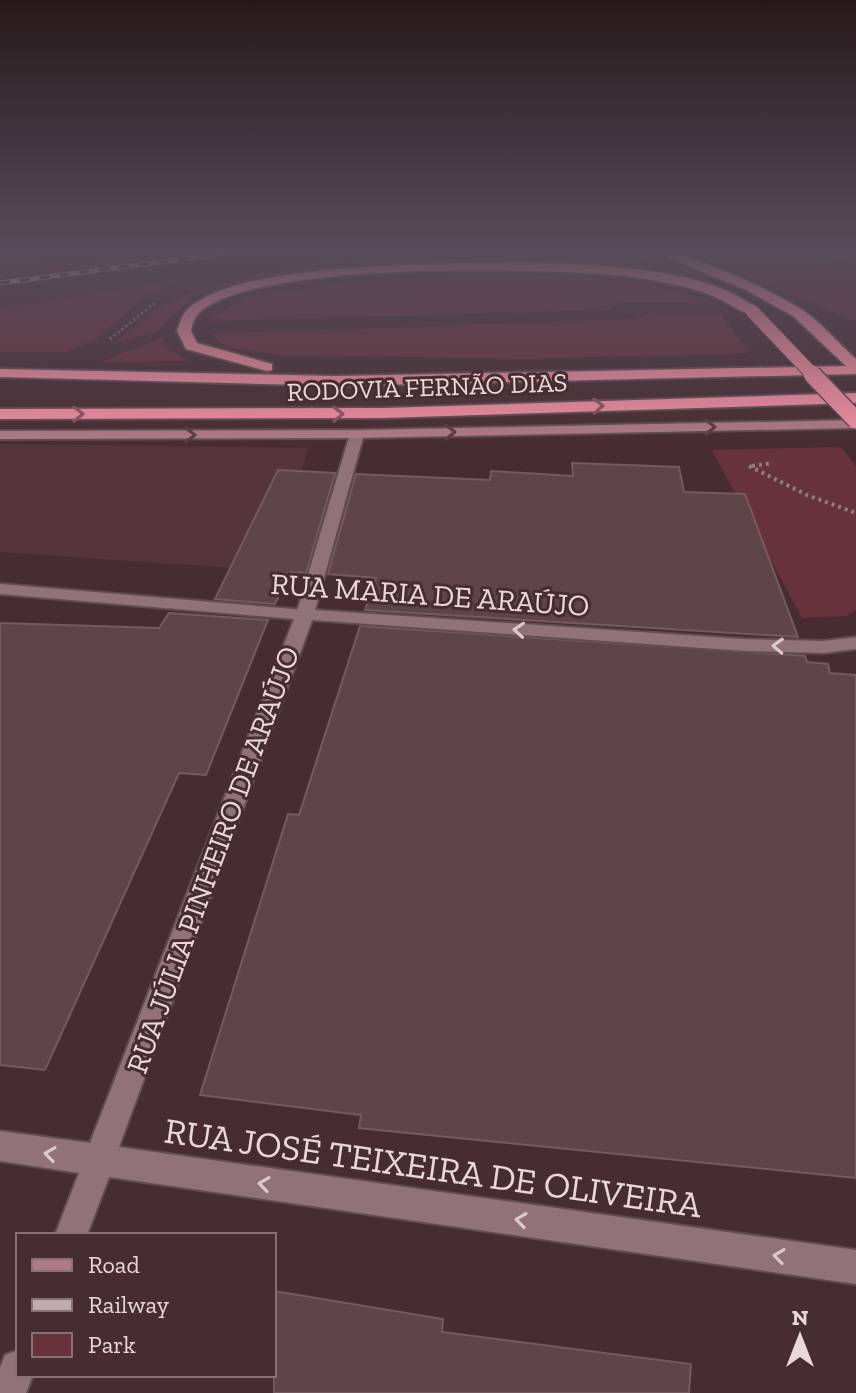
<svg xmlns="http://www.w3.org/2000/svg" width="856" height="1393" font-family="'Zilla Slab',serif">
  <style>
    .built { fill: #55353a }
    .green { fill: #68323c }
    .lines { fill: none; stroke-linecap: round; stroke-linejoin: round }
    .stream { fill: #8a4351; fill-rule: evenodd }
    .building { fill: #5f4448; stroke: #765a5e; stroke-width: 2 }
    .minor-casing { stroke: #614c4f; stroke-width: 4 }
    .tertiary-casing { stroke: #614c4f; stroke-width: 4 }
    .secondary-casing { stroke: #614c4f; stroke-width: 4 }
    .motorway-casing { stroke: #614c4f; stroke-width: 4 }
    .path-far1 { stroke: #927c7f; stroke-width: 3; stroke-dasharray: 2 3; stroke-linecap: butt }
    .path { stroke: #927c7f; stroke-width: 4; stroke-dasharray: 3 4; stroke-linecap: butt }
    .minor { fill: #907277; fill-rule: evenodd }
    .tertiary { fill: #907277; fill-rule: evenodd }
    .secondary { fill: #ae7b84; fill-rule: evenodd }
    .motorway { fill: #f590a2; fill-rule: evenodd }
    .rail-casing { stroke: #c0acaf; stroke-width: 5 }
    .rail { stroke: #472d31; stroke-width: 3; stroke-dasharray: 10; stroke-linecap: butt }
    .motorway-bridge-far1-casing { stroke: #614c4f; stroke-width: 15; stroke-linecap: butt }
    .motorway-bridge-casing { stroke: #614c4f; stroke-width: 20; stroke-linecap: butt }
    .motorway-bridge-far1 { stroke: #f590a2; stroke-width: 13 }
    .motorway-bridge { stroke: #f590a2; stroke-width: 17 }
    .oneway { stroke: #8d555e }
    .oneway2 { stroke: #5c3d42 }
    .oneway3 { stroke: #dcc9cb }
    .labels { text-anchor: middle; stroke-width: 6; stroke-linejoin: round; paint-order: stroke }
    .far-street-label { font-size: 26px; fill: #e9d8da; stroke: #472d31 }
    .street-label { font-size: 30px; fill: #e9d8da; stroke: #472d31 }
    .near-street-label { font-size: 36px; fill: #e9d8da; stroke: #472d31 }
  </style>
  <rect width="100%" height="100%" fill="#472d31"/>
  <path class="built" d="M0 251H155L0 269Z
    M0 444 308 448 280 546 235 568 0 552Z"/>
  <path class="green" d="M178 251H215L0 278V273Z
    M362 251 331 268 265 277 195 295 155 333 116 343 152 311 196 290Z
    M369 251H512L529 259 345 266Z
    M592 251H626L646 270 555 261Z
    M630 251H635L717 280C677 270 665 279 630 251Z
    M709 251H781L856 267V322L700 257Z
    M483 274 625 279 719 303H620L608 310 207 321 247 297 341 283Z
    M175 280 141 300 96 340 64 352H0V308Z
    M654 313H720L749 353 524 359 282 355 227 347 210 334 633 319Z
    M163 338 164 345 186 361 100 362Z
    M841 447 856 466V610L847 616 802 618 712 450Z"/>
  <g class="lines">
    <path class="stream" d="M805 251H820L856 258V264Z"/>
  </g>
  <path class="building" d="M572 463 679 467 684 492 745 494 798 637 365 610 376 578 328 574 356 474 490 480 491 471 573 476Z
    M278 470 335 473 306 573 291 572 275 604 215 599Z
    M169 613 268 620 206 775 179 773 45 1070 0 1065V623L159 628Z
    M360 626 805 656 807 662 828 664 830 673 856 675V1178L359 1128 361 1115 200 1095 288 814 299 815Z
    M274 1291 443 1319 442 1332 691 1364 689 1393H274Z"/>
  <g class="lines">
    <g class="minor-casing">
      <path id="minor" d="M0 584 305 610 314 615 119 1147 856 1250V1284L109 1177 87 1235H55L79 1173 0 1161V1131L90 1143 294 619 0 594Z
        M18 1350V1375H33L26 1393H0V1368L5 1355Z"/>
    </g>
    <g class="tertiary-casing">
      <path id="tertiary" d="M357 430 364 434 315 610 743 639 824 641 856 637V649L824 653 743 651 299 619 296 615 350 434Z"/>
    </g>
    <g class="secondary-casing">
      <path id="secondary" d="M856 420V428L357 438 0 439V431L357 430Z"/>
    </g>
    <g class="motorway-casing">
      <path id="motorway" d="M652 251C686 250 771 290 801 309 821 322 838 343 856 359V374L336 386 0 377V369L336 376 846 366 793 316 744 289Z
        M454 263C530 263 702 257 759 311 748 319 733 305 721 300 696 287 668 283 640 278 562 267 250 260 198 314 194 318 192 326 191 331L197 343 272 364V370L267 371 186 349 177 331C180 323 182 315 188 309 233 267 392 266 454 263Z
        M856 393V403L384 418 0 419V409L384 408Z"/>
    </g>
    <path class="path-far1" d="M110 339 155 303"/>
    <path class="path" d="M749 466 807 495 856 513
      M752 466 773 463"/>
    <use href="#minor" class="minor"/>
    <use href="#tertiary" class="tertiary"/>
    <use href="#secondary" class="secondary"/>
    <use href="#motorway" class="motorway"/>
    <g class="rail-casing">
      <path id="rail" d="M0 283 244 251"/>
    </g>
    <use href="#rail" class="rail"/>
    <g class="motorway-bridge-far1-casing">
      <path id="motorway-bridge-far1" d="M752 311 814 376"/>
    </g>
    <g class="motorway-bridge-casing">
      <path id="motorway-bridge" d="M812 374 856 420"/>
    </g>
    <use href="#motorway-bridge-far1" class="motorway-bridge-far1"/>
    <use href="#motorway-bridge" class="motorway-bridge"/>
  </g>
  <defs><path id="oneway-chevron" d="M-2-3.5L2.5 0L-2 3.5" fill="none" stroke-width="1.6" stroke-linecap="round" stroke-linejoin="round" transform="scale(2)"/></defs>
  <g class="oneway">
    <use href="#oneway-chevron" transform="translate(598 406) rotate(-2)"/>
    <use href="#oneway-chevron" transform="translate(78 414)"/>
    <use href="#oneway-chevron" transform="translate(338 414) rotate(-1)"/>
  </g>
  <g class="oneway2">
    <use href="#oneway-chevron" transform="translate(710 427) rotate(-1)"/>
    <use href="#oneway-chevron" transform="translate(450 432) rotate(-1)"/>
    <use href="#oneway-chevron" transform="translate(190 435)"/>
  </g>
  <g class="oneway3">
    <use href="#oneway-chevron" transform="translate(519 630) rotate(-176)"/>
    <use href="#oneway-chevron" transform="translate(778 646) rotate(-178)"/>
    <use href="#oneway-chevron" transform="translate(50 1154) rotate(-172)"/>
    <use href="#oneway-chevron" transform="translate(264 1184) rotate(-172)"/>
    <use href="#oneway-chevron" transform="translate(521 1220) rotate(-172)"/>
    <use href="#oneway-chevron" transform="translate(779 1256) rotate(-172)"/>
  </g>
  <linearGradient id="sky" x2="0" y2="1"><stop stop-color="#27191b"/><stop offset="0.56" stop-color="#584c5a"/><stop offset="1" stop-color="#584c5a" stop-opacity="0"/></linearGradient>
  <rect width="856" height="446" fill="url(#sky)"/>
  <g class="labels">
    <g class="far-street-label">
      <text transform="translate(427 387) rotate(-2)" y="9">RODOVIA FERNÃO DIAS</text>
    </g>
    <g class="street-label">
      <text transform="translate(430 595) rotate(4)" y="10">RUA MARIA DE ARAÚJO</text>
      <text transform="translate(213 860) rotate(-70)" y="10">RUA JÚLIA PINHEIRO DE ARAÚJO</text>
    </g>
    <g class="near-street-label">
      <text transform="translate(433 1167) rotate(8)" y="13">RUA JOSÉ TEIXEIRA DE OLIVEIRA</text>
    </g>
  </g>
  <rect x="16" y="1233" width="260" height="144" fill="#472d31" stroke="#887175" stroke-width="2"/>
  <rect x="32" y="1259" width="40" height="12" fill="#ae7b84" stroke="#887175" stroke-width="2"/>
  <text x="88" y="1273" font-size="24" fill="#e9d8da">Road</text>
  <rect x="32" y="1299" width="40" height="12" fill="#c0acaf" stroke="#887175" stroke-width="2"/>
  <text x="88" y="1313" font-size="24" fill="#e9d8da">Railway</text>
  <rect x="32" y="1333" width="40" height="24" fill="#68323c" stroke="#887175" stroke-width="2"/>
  <text x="88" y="1353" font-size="24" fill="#e9d8da">Park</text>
  <g transform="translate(800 1337)" stroke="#472d31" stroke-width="6" paint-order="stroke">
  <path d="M0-6L14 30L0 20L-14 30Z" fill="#e9d8da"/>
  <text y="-12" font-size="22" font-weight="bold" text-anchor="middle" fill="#e9d8da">N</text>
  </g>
</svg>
